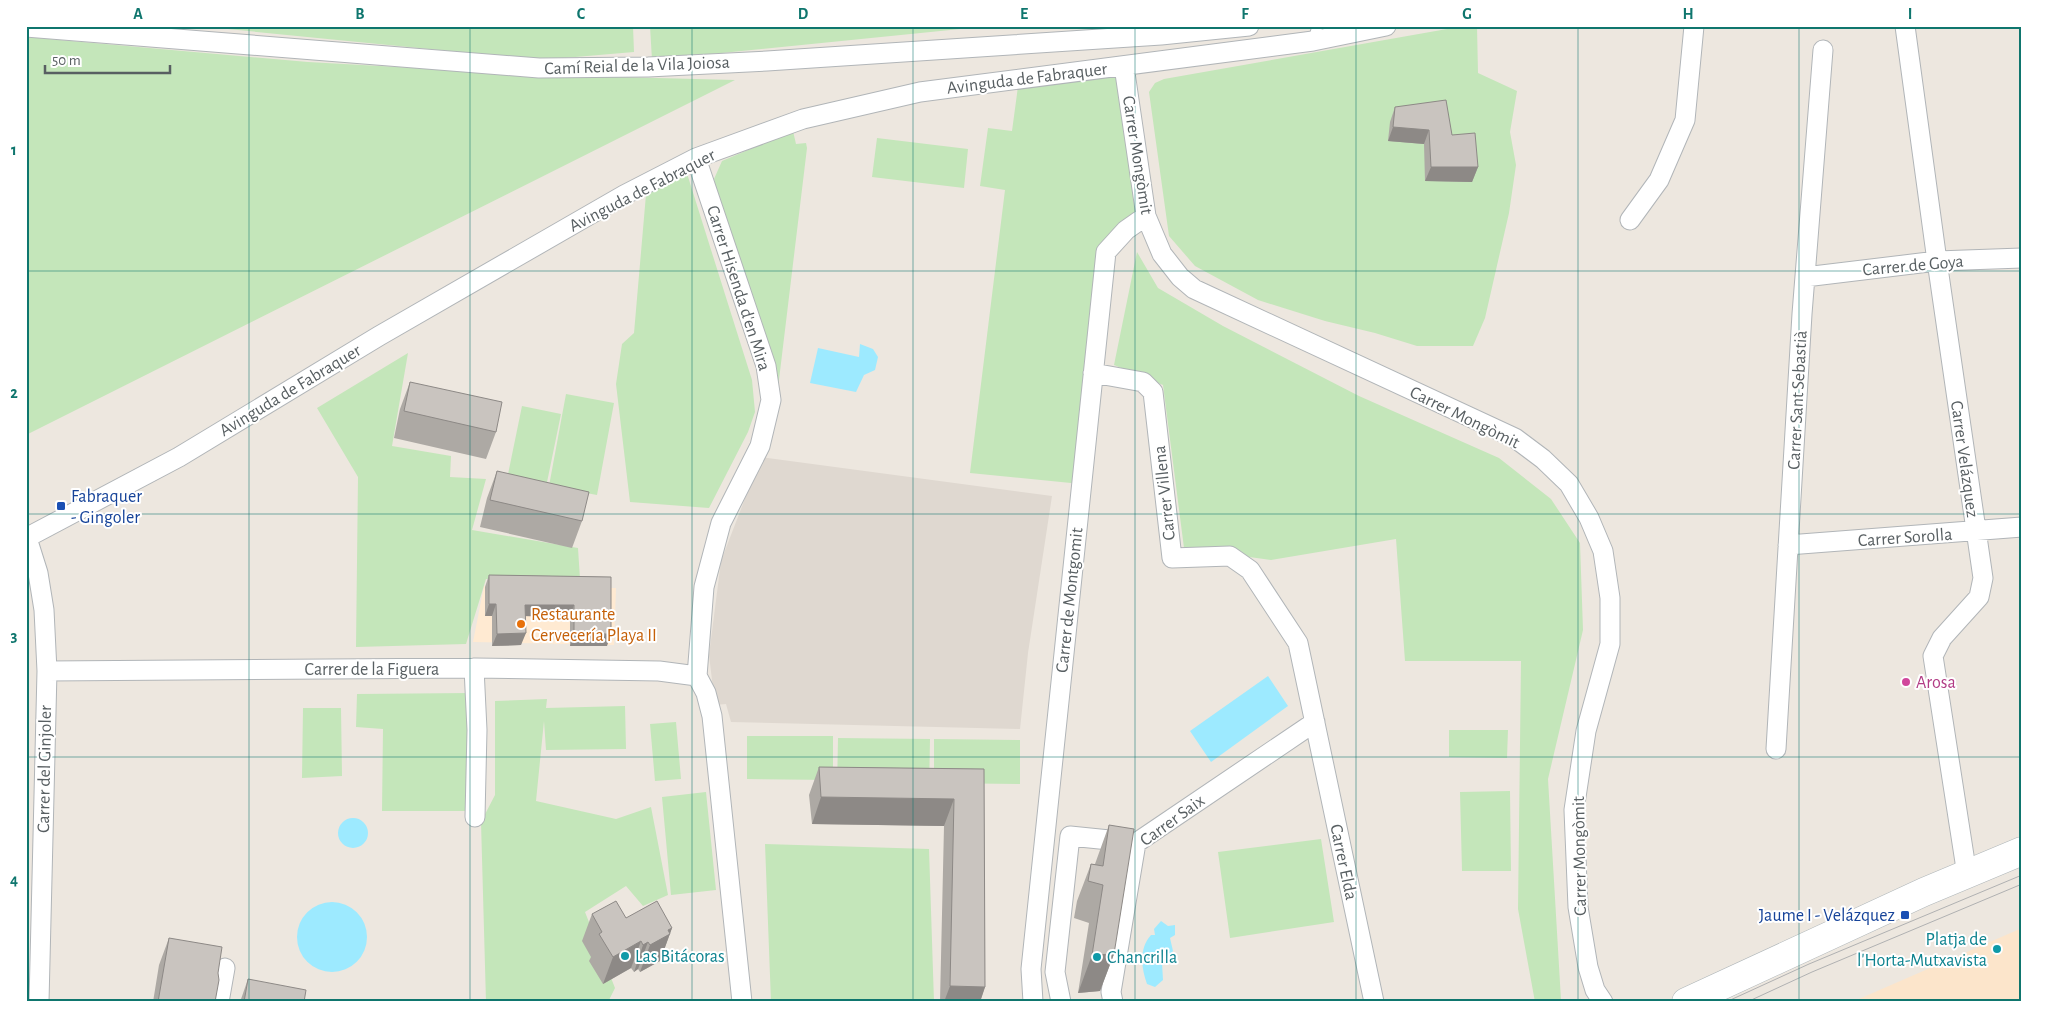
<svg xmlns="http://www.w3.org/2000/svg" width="2048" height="1028" font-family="'Alegreya Sans',sans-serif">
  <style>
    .commercial { fill: #ffead2 }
    .education { fill: #dfd8d0 }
    .green { fill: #c4e6ba }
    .sand { fill: #fce5cb }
    .water { fill: #9deaff }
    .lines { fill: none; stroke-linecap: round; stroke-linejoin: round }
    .lane-casing { stroke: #b1b5b8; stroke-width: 12 }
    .street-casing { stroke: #b1b5b8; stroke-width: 21 }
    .secondary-casing { stroke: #afb6b9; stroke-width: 29 }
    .lane { stroke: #fff; stroke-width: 10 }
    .street { stroke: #fff; stroke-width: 19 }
    .secondary { stroke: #fff; stroke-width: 28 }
    .tram { stroke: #b0b1b2; stroke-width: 1 }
    .wall { fill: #ada9a4 }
    .shaded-wall { fill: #8d8986 }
    .building { fill: #c9c4bf; stroke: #8d8986 }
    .grid { fill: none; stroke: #0f766e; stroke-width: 1; stroke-opacity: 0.55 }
    .transit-dot { fill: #1a4fb4; stroke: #fff; stroke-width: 2 }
    .food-dot { fill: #e8710a; stroke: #fff; stroke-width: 2 }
    .hotel-dot { fill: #d1479c; stroke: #fff; stroke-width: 2 }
    .culture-dot { fill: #0f9aa8; stroke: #fff; stroke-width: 2 }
    .labels { text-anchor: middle; stroke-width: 4; stroke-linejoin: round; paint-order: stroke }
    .street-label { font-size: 18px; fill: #585f62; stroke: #fff }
    .transit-label { font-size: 18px; fill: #164399; stroke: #fff; text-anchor: start }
    .food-label { font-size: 18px; fill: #c56008; stroke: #fff; text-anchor: start }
    .hotel-label { font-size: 18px; fill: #b23c85; stroke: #fff; text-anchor: start }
    .culture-label { font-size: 18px; fill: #0d838f; stroke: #fff; text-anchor: start }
    .neatline { fill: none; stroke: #0f766e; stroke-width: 2 }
    .grid-label { font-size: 16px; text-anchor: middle; font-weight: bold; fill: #0f766e }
  </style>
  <rect width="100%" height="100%" fill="#ede7df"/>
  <path class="commercial" d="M484 586 616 588 614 645 473 642Z"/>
  <path class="education" d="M761 457 1052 496 1028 653 1020 729 731 722 726 704 715 705 709 655 721 561Z"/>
  <path class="green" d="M197 26H633L634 52 540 60Z
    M650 26H990L652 60Z
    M1464 26H1477L1478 73 1517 91 1510 132 1516 165 1509 213 1485 318 1473 346H1417L1375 333 1325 321 1258 300 1195 266 1169 236 1149 92 1155 83 1164 79Z
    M26 37 308 62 539 75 735 80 26 435Z
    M1124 66 1146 216 1106 252 1081 484 970 473 1005 190 980 186 988 128 1012 131 1019 79Z
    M793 131 796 144 806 143 807 148 778 388 720 206 714 179 722 161Z
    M877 138 968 149 964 188 872 177Z
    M684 164 752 380 755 412 748 432 709 508 630 502 616 384 622 344 634 333 647 183Z
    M1137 252 1158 288 1223 326 1359 396 1499 458 1551 499 1580 543 1583 630 1548 779 1561 1000 1559 1002H1535L1518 909 1521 661H1405L1396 539 1271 560 1184 548 1163 385 1114 365Z
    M408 353 392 446 451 456 450 477 486 479 472 530 578 548 580 579H486L466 644 356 647 358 477 317 408Z
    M566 394 614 403 597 495 549 486Z
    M522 406 561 414 545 492 506 484Z
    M470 693 466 811H382L383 729 356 727 357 694Z
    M547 699 546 708 625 706 626 749 546 750 544 721 536 801 616 819 651 807 668 895 643 906 626 886 585 912 615 988 608 1002H486L481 822 495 795V701Z
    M303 708H341L342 776 302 778Z
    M676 722 681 779 655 781 650 724Z
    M1449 730H1508L1507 758 1449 757Z
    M747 736H833V780L747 779Z
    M838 738 930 739 929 792 837 791Z
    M934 739 1020 740V784L934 783Z
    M1510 791 1511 871H1462L1460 792Z
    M706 792 716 890 671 895 662 797Z
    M1321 839 1334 922 1230 938 1218 852Z
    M765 844 929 849 934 1002H771Z"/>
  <path class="sand" d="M2022 928V1002H1852Z"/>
  <path class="water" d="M860 344 873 349 878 357 875 370 864 375 856 392 810 383 818 348 859 357Z
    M1268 676 1288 706 1211 762 1190 731Z
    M338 833a15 15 0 1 1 30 0a15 15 0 1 1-30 0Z
    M297 937a35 35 0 1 1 70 0a35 35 0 1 1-70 0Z
    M1161 921 1168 926 1175 925V935L1170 938 1173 951 1162 963 1163 980 1155 987 1147 984C1141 968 1139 948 1151 935H1155L1154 929Z"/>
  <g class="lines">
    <g class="lane-casing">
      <path id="lane" d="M1313 41 1317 28 1316 26"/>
    </g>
    <g class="street-casing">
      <path id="street" d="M1905 26 1937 261 1983 578 1979 597 1942 638 1933 656 1967 875
        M26 27 539 68 648 67 767 61 1161 35 1249 26
        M1124 66 1146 216 1162 254 1180 277 1194 289 1515 438 1543 459 1569 484 1589 518 1603 551 1610 598V644L1586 731 1574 810 1578 907 1588 967 1595 990 1603 1002
        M696 158 766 366 771 400 760 446 721 523 704 587 697 676
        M1630 220 1659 180 1685 120 1694 26
        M1805 277 1937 261 2022 258
        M1093 373 1143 382 1153 392 1172 558 1230 556 1250 570 1298 643 1374 1002
        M26 538 179 457 379 336 624 195 696 158 803 119 920 92 1313 41 1386 26
        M27 538 38 573 44 610 47 671 39 1002
        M1788 545 2022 527
        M474 668 477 730 475 817
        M47 671 474 668 659 671 697 676
        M697 676 706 693 712 716 742 1002
        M1776 749 1802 314 1823 50
        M219 1002 225 968
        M1033 1002 1031 969 1106 252 1126 230 1146 216
        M1061 1002 1055 972 1070 836 1129 842
        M1113 1002 1111 992 1136 843 1315 722"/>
    </g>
    <g class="secondary-casing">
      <path id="secondary" d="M1686 1002 1924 892 2022 851"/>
    </g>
    <use href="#lane" class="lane"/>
    <use href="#street" class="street"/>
    <use href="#secondary" class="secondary"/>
    <path class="tram" d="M1726 1002 1809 964 2022 875
      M1747 1002 1812 972 2022 884"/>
  </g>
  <path class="wall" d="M1395 107 1452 135 1478 167 1472 182 1425 181 1424 144 1388 141 1390 122Z
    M410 382 496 432 486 459 394 438 400 409Z
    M497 471 582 521 572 548 480 527 487 498Z
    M489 575 611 577 607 646H570V617L525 616 521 645 492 646V616H485V587Z
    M819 767 984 769 985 987 980 1002H940L944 826 812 824 809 795Z
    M1109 825 1114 954 1100 991 1078 993 1089 923 1074 918 1077 901 1091 864H1095Z
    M592 914 626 918 672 928 660 961 640 972 638 969 634 972 631 968 603 984 589 961 591 957 582 941Z
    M169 938 218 973 215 1002H153L159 965Z
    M248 979 304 1002H240Z"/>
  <path class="shaded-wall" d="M1393 127 1429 130 1424 144 1388 141Z
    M1431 167H1478L1472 182 1425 181Z
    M489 604H496L492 616H485Z
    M525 605H574L570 617 520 616Z
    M526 633 521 645 492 646 497 634Z
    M574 634H611L607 646H570Z
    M821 797 954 799 944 826 812 824Z
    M672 928 660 961 640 972 650 945 668 930Z
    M641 941 631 968 603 984 613 957Z
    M648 942 638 969 634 972 643 945Z
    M1114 954 1100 991 1078 993 1092 955Z
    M950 986 985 987 980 1002H944Z"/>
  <path class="building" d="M1446 100 1452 135 1475 133 1478 167H1431L1429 130 1393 127 1395 107Z
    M410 382 502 402 496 432 404 411Z
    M497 471 589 492 582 521 490 500Z
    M489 575 611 577V634H574V605H525L526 633 497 634 496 604H489Z
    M819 767 984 769 985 987 950 986 954 799 821 797Z
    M1109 825 1134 829 1114 954 1092 955 1103 885 1088 881 1091 864 1103 866Z
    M616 901 626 918 657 901 672 928 668 930 670 934 650 945 648 942 643 945 641 941 613 957 599 934 602 932 592 914Z
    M169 938 222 947 218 973 219 980 215 1002H158Z
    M248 979 306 990 304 1002H244Z"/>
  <path class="grid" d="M249 26V1002M470 26V1002M692 26V1002M913 26V1002M1135 26V1002M1356 26V1002M1578 26V1002M1799 26V1002M26 271H2022M26 514H2022M26 757H2022"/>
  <g class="transit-dot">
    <rect x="56" y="501" width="10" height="10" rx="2.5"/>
    <rect x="1900" y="910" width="10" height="10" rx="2.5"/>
  </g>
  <circle class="food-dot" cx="521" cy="624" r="5"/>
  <circle class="hotel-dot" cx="1906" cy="682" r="5"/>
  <g class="culture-dot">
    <circle cx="1997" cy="949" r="5"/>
    <circle cx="625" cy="956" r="5"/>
    <circle cx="1097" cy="957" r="5"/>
  </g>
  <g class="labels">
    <g class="street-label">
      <text transform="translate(637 65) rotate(-2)" y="6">Camí Reial de la Vila Joiosa</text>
      <text transform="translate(1027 78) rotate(-7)" y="6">Avinguda de Fabraquer</text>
      <text transform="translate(1138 155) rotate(81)" y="6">Carrer Mongòmit</text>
      <text transform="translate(642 190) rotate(-27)" y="6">Avinguda de Fabraquer</text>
      <text transform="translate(1913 265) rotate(-5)" y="6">Carrer de Goya</text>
      <text transform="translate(739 288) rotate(72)" y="6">Carrer Hisenda d'en Mira</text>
      <text transform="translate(290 390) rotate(-31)" y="6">Avinguda de Fabraquer</text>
      <text transform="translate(1797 400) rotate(-87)" y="6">Carrer Sant Sebastià</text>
      <text transform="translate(1465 417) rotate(26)" y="6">Carrer Mongòmit</text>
      <text transform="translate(1965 459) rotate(82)" y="6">Carrer Velázquez</text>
      <text transform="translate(1164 493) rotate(-96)" y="6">Carrer Villena</text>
      <text transform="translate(1905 537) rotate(-4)" y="6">Carrer Sorolla</text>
      <text transform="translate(1069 600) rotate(-84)" y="6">Carrer de Montgomit</text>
      <text x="372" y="675">Carrer de la Figuera</text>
      <text transform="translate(44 769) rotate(-89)" y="6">Carrer del Ginjoler</text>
      <text transform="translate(1172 820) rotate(-36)" y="6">Carrer Saix</text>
      <text transform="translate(1579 856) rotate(-91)" y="6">Carrer Mongòmit</text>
      <text transform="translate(1344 862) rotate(78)" y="6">Carrer Elda</text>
    </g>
    <g class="transit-label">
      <text x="71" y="502">Fabraquer<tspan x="71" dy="21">- Gingoler</tspan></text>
      <text x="1895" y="921" text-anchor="end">Jaume I - Velázquez</text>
    </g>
    <g class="food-label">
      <text x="531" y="620">Restaurante<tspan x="531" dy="21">Cervecería Playa II</tspan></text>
    </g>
    <g class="hotel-label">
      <text x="1916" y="688">Arosa</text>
    </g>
    <g class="culture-label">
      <text x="1987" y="945" text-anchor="end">Platja de<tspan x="1987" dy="21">l'Horta-Mutxavista</tspan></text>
      <text x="635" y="962">Las Bitácoras</text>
      <text x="1107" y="963">Chancrilla</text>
    </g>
  </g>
  <rect width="2048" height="1028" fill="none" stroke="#ffffff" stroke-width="55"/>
  <path d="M45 65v8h125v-8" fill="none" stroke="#585f62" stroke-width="2.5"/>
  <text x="52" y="65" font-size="15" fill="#585f62" stroke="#ffffff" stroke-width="4" paint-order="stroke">50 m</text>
  <rect x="28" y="28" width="1992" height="972" class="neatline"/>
  <g class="grid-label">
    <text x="138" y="19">A</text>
    <text x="360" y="19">B</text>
    <text x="581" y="19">C</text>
    <text x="803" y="19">D</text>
    <text x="1024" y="19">E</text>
    <text x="1245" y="19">F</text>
    <text x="1467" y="19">G</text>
    <text x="1688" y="19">H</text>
    <text x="1910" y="19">I</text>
    <text x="14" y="155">1</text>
    <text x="14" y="398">2</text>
    <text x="14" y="641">3</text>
    <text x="14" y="885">4</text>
  </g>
</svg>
